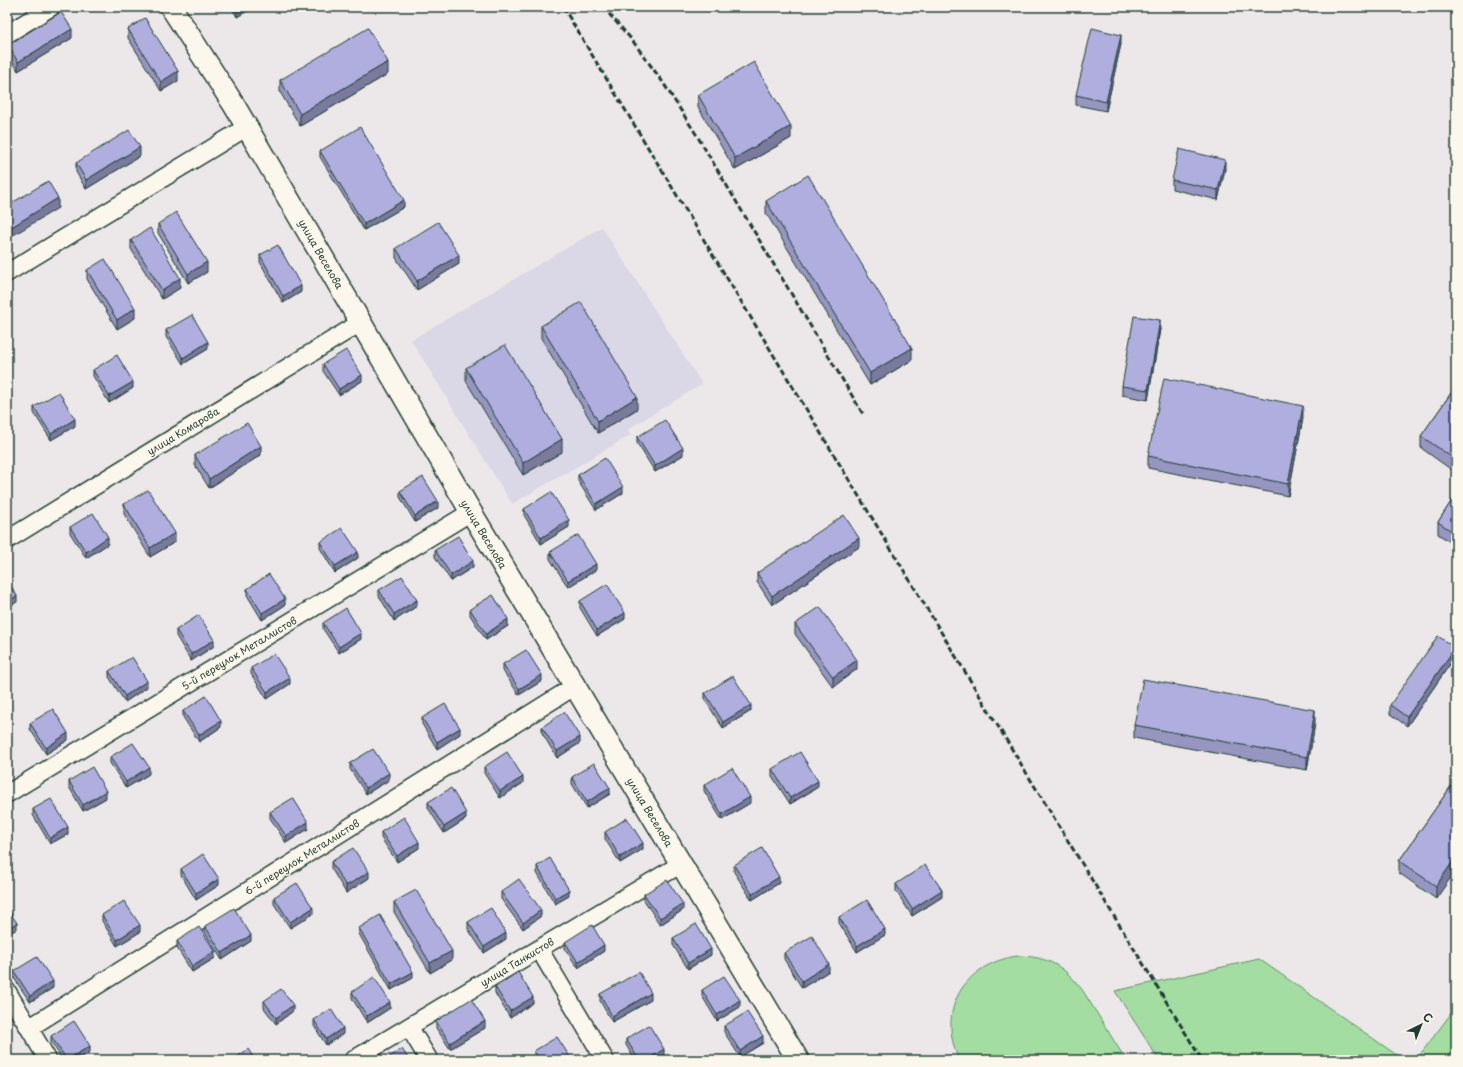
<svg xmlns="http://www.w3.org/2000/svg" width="1463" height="1067" font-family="'Playpen Sans',sans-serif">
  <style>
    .built { fill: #dad7e6 }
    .green { fill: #a3dda2; stroke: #618d6b }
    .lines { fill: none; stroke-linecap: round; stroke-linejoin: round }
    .minor-casing { stroke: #1f3d34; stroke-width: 20 }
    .tertiary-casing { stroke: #1f3d34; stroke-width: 24 }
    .minor { stroke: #fbf7ec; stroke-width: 17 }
    .tertiary { stroke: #fbf7ec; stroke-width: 21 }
    .rail { stroke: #1f3d34; stroke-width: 3; stroke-dasharray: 6 3; stroke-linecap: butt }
    .wall { fill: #9696c0; stroke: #1f3d34 }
    .shaded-wall { fill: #7a7a9c; stroke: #1f3d34 }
    .building { fill: #afaedf; stroke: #1f3d34 }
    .labels { text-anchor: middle; stroke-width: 3; stroke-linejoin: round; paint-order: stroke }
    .street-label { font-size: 10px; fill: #1f3d34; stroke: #fbf7ec }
  </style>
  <rect width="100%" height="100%" fill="#ece8e9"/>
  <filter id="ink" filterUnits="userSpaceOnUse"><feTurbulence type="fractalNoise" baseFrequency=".025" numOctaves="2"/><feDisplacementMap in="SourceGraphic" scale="8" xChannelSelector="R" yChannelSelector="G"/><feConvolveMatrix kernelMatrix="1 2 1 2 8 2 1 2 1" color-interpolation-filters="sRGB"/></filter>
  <g filter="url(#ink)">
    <path class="built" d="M602 227 702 384 628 429 631 435 512 504 411 340Z"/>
    <path class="green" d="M1017 956C1047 956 1065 966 1083 991L1126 1060H959C936 1010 964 964 1017 956Z
      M1259 959 1404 1060H1159L1115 991Z
      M1456 1007V1060H1416Z"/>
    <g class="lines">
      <g class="minor-casing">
        <path id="minor" d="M7 34 51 7
          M7 273 247 127
          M7 540 360 323
          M7 794 471 512
          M539 949 605 1060
          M7 991 48 1060
          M409 1027 429 1060
          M29 1028 575 686
          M353 1060 681 864"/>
      </g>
      <g class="tertiary-casing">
        <path id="tertiary" d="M171 7 234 105 471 512 798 1060"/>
      </g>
      <use href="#minor" class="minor"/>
      <use href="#tertiary" class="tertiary"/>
      <path class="rail" d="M563 7 1010 746 1202 1060
        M603 7 632 40 662 81 696 134 863 414"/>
    </g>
    <path class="wall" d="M231 7H254L237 17Z
      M128 29 178 81 161 91 128 38Z
      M72 38 18 71 8 54V45Z
      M1121 44 1106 111 1076 105V95Z
      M388 74 300 126 280 92V80Z
      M698 95 791 138 735 170 698 107Z
      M320 151 404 207 364 230 320 157Z
      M140 156 86 189 76 172V163Z
      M1225 169 1218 200 1172 189V180Z
      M766 201 912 360 870 385 766 213Z
      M158 224 207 272 188 283 158 233Z
      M131 240 180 288 162 299 131 249Z
      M396 248 459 264 417 290 396 258Z
      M260 255 301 292 283 303 260 262Z
      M87 270 135 318 117 329 87 279Z
      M541 326 637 409 598 433 541 338Z
      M1160 329 1148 400 1122 395V386Z
      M166 330 208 349 183 364 166 337Z
      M323 364 362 381 339 395 323 371Z
      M466 368 562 452 523 475 466 381Z
      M93 370 133 388 109 403 93 376Z
      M1456 386V473L1421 448V436Z
      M34 407 75 426 51 440 34 413Z
      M1303 418 1288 496 1148 468V456Z
      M637 437 683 455 655 472 637 443Z
      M195 455H261L209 488 195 465Z
      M578 475 623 493 596 510 578 481Z
      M400 491 438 508 415 522 400 497Z
      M1456 494V546L1438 534V522Z
      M124 504 175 542 150 557 124 514Z
      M524 509 569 527 541 544 524 515Z
      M70 527 108 544 86 558 70 533Z
      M320 542 358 558 335 573 320 548Z
      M859 547 772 605 757 582V573Z
      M435 550 473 567 451 581 435 557Z
      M550 552 596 570 568 587 550 559Z
      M247 589 285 605 262 620 247 595Z
      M379 590 417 606 394 621 379 596Z
      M580 601 625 619 597 636 580 608Z
      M470 609 508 626 486 640 470 615Z
      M323 623 361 639 339 653 323 629Z
      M795 624 857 669 833 687 795 634Z
      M176 630 214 646 191 661 176 636Z
      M1455 657 1407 726 1390 714V705Z
      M503 664 542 681 519 695 503 671Z
      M251 668 290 684 267 699 251 674Z
      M109 671 147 687 125 702 109 677Z
      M705 693 751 711 723 728 705 700Z
      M183 711 221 727 199 742 183 717Z
      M422 718 460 734 437 749 422 724Z
      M30 723 68 740 46 754 30 729Z
      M1315 723 1307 770 1134 738V725Z
      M542 727 580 743 557 758 542 733Z
      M1456 745V762L1452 759V750Z
      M110 757 149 774 126 788 110 763Z
      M350 763 389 780 366 794 350 769Z
      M484 767 523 783 500 798 484 773Z
      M772 769 818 787 790 804 772 776Z
      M572 777 610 794 587 808 572 784Z
      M1456 779 1436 899 1399 873V861Z
      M69 781 106 798 83 811 69 787Z
      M704 785 750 803 722 820 704 791Z
      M428 802 466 819 444 833 428 808Z
      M33 809 68 834 50 844 33 815Z
      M270 812 308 829 286 843 270 818Z
      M381 832 419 848 397 862 381 838Z
      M605 832 643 849 620 863 605 839Z
      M331 862 369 878 346 893 331 868Z
      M734 865 779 883 752 900 734 872Z
      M537 866 569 896 555 904 537 873Z
      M181 869 219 885 196 900 181 875Z
      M896 884 942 897 912 916 896 891Z
      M501 892 541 916 523 929 501 899Z
      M644 894 683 910 660 925 644 900Z
      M274 897 313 914 290 928 274 904Z
      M394 902 452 960 430 973 394 912Z
      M102 915 140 932 117 946 102 921Z
      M839 917 885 935 857 952 839 923Z
      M468 922 506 939 484 953 468 929Z
      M205 926 251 941 222 960 205 933Z
      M359 928 413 978 391 990 359 934Z
      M673 938 711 955 688 969 673 945Z
      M177 941 215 958 192 972 177 948Z
      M565 942 604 951 578 968 565 949Z
      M784 953 829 971 802 988 784 959Z
      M14 971 53 988 30 1002 14 978Z
      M495 987 533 1003 510 1018 495 993Z
      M702 990 740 1007 717 1021 702 996Z
      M352 992 390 1008 367 1023 352 998Z
      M600 994 651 1000 612 1022 600 1001Z
      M264 1001 293 1011 276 1024 264 1008Z
      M314 1020 343 1034 326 1045 314 1026Z
      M436 1021 485 1028 450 1049 436 1028Z
      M724 1026 763 1043 740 1057 724 1032Z
      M51 1036 90 1052 77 1060H63L51 1042Z
      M626 1039 664 1056 657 1060H635L626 1045Z
      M534 1051 572 1060H536L534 1057Z"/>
    <path class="shaded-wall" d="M237 7H254L237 17Z
      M72 29V38L18 71V62Z
      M1121 35V44L1106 111V102Z
      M388 62V74L300 126V114Z
      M178 71V81L161 91V82Z
      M791 126V138L735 170V158Z
      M140 147V156L86 189V180Z
      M1225 160V169L1218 200V190Z
      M58 198V208L7 239V230Z
      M404 200V207L364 230V224Z
      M459 255V264L417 290V281Z
      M207 262V272L188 283V274Z
      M180 278V288L162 299V290Z
      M301 286V292L283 303V296Z
      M135 308V318L117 329V320Z
      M1160 320V329L1148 400V390Z
      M208 342V349L183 364V358Z
      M912 348V360L870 385V373Z
      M362 375V381L339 395V389Z
      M133 382V388L109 403V396Z
      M637 397V409L598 433V421Z
      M1303 406V418L1288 496V484Z
      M75 419V426L51 440V434Z
      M562 439V452L523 475V463Z
      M261 446V455L209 488V479Z
      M683 448V455L655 472V466Z
      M623 487V493L596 510V504Z
      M438 501V508L415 522V516Z
      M569 520V527L541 544V538Z
      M175 533V542L150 557V548Z
      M108 537V544L86 558V552Z
      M859 538V547L772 605V596Z
      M358 552V558L335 573V566Z
      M473 561V567L451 581V575Z
      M596 564V570L568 587V581Z
      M17 596V602L7 608V602Z
      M285 599V605L262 620V613Z
      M417 600V606L394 621V614Z
      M625 613V619L597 636V630Z
      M508 619V626L486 640V634Z
      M361 633V639L339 653V647Z
      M214 640V646L191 661V654Z
      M1455 648V657L1407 726V717Z
      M857 660V669L833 687V677Z
      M542 675V681L519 695V689Z
      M290 678V684L267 699V692Z
      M147 681V687L125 702V696Z
      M751 705V711L723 728V722Z
      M1315 710V723L1307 770V757Z
      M221 721V727L199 742V735Z
      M460 728V734L437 749V742Z
      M68 733V740L46 754V748Z
      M580 737V743L557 758V751Z
      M149 767V774L126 788V782Z
      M389 773V780L366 794V788Z
      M523 777V783L500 798V791Z
      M818 781V787L790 804V798Z
      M610 788V794L587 808V802Z
      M106 791V798L83 811V805Z
      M750 797V803L722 820V814Z
      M466 813V819L444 833V827Z
      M308 822V829L286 843V836Z
      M68 827V834L50 844V838Z
      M419 842V848L397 862V856Z
      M643 843V849L620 863V857Z
      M1456 857V870L1436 899V886Z
      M11 861V871L7 873V864Z
      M369 872V878L346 893V886Z
      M779 877V883L752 900V894Z
      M219 879V885L196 900V893Z
      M569 890V896L555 904V898Z
      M942 890V897L912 916V909Z
      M683 904V910L660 925V918Z
      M313 908V914L290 928V922Z
      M541 910V916L523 929V923Z
      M17 923V929L7 935V929Z
      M140 925V932L117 946V940Z
      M885 929V935L857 952V946Z
      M506 933V939L484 953V947Z
      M251 935V941L222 960V953Z
      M604 945V951L578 968V962Z
      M711 949V955L688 969V963Z
      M215 951V958L192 972V966Z
      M452 951V960L430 973V963Z
      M829 964V971L802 988V981Z
      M413 972V978L391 990V984Z
      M53 981V988L30 1002V996Z
      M651 993V1000L612 1022V1016Z
      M533 997V1003L510 1018V1011Z
      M740 1000V1007L717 1021V1015Z
      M390 1002V1008L367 1023V1016Z
      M293 1005V1011L276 1024V1018Z
      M485 1021V1028L450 1049V1043Z
      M343 1028V1034L326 1045V1039Z
      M763 1036V1043L740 1057V1051Z
      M90 1046V1052L77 1060H67Z
      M664 1049V1056L657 1060H647Z"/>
    <path class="building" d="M61 12 72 29 18 62 8 45Z
      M145 18 178 71 161 82 128 29Z
      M368 28 388 62 300 114 280 80Z
      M1092 28 1121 35 1106 102 1076 95Z
      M754 62 791 126 735 158 698 95Z
      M360 127 404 200 364 224 320 151Z
      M129 130 140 147 86 180 76 163Z
      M1179 149 1225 160 1218 190 1172 180Z
      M808 175 912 348 870 373 766 201Z
      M48 181 58 198 7 230V206Z
      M176 212 207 262 188 274 158 224Z
      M438 222 459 255 417 281 396 248Z
      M150 228 180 278 162 290 131 240Z
      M278 245 301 286 283 296 260 255Z
      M105 259 135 308 117 320 87 270Z
      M581 302 637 397 598 421 541 326Z
      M192 315 208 342 183 358 166 330Z
      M1134 316 1160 320 1148 390 1122 386Z
      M505 345 562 439 523 463 466 368Z
      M346 350 362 375 339 389 323 364Z
      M117 355 133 382 109 396 93 370Z
      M1164 378 1303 406 1288 484 1148 456Z
      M1456 386V460L1421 436Z
      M59 392 75 419 51 434 34 407Z
      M665 420 683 448 655 466 637 437Z
      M247 423 261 446 209 479 195 455Z
      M605 458 623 487 596 504 578 475Z
      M423 477 438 501 415 516 400 491Z
      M148 490 175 533 150 548 124 504Z
      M551 492 569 520 541 538 524 509Z
      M1456 494V534L1438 522Z
      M93 513 108 537 86 552 70 527Z
      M844 515 859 538 772 596 757 573Z
      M342 528 358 552 335 566 320 542Z
      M578 535 596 564 568 581 550 552Z
      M458 536 473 561 451 575 435 550Z
      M269 574 285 599 262 613 247 589Z
      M402 576 417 600 394 614 379 590Z
      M7 579 17 596 7 602Z
      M607 584 625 613 597 630 580 601Z
      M493 595 508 619 486 634 470 609Z
      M820 607 857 660 833 677 795 624Z
      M346 608 361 633 339 647 323 623Z
      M199 615 214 640 191 654 176 630Z
      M1438 636 1455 648 1407 717 1390 705Z
      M526 650 542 675 519 689 503 664Z
      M274 654 290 678 267 692 251 668Z
      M132 657 147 681 125 696 109 671Z
      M733 676 751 705 723 722 705 693Z
      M1143 679 1315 710 1307 757 1134 725Z
      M206 696 221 721 199 735 183 711Z
      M445 704 460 728 437 742 422 718Z
      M53 709 68 733 46 748 30 723Z
      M564 712 580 737 557 751 542 727Z
      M133 743 149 767 126 782 110 757Z
      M1456 745V753L1452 750Z
      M373 749 389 773 366 788 350 763Z
      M507 752 523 777 500 791 484 767Z
      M800 752 818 781 790 798 772 769Z
      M594 763 610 788 587 802 572 777Z
      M92 767 106 791 83 805 69 781Z
      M732 768 750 797 722 814 704 785Z
      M1456 779V857L1436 886 1399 861Z
      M451 788 466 813 444 827 428 802Z
      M293 798 308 822 286 836 270 812Z
      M51 799 68 827 50 838 33 809Z
      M404 817 419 842 397 856 381 832Z
      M627 818 643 843 620 857 605 832Z
      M353 848 369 872 346 886 331 862Z
      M762 848 779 877 752 894 734 865Z
      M203 854 219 879 196 893 181 869Z
      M7 855 11 861 7 864Z
      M550 858 569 890 555 898 537 866Z
      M925 865 942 890 912 909 896 884Z
      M519 879 541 910 523 923 501 892Z
      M667 880 683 904 660 918 644 894Z
      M297 883 313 908 290 922 274 897Z
      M416 890 452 951 430 963 394 902Z
      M867 900 885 929 857 946 839 917Z
      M124 901 140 925 117 940 102 915Z
      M7 908 17 923 7 929Z
      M234 908 251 935 222 953 205 926Z
      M491 908 506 933 484 947 468 922Z
      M380 915 413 972 391 984 359 928Z
      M696 924 711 949 688 963 673 938Z
      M592 925 604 945 578 962 565 942Z
      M199 927 215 951 192 966 177 941Z
      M812 936 829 964 802 981 784 953Z
      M37 957 53 981 30 996 14 971Z
      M518 972 533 997 510 1011 495 987Z
      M639 972 651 993 612 1016 600 994Z
      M724 976 740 1000 717 1015 702 990Z
      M374 977 390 1002 367 1016 352 992Z
      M281 989 293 1005 276 1018 264 1001Z
      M471 999 485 1021 450 1043 436 1021Z
      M331 1009 343 1028 326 1039 314 1020Z
      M747 1012 763 1036 740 1051 724 1026Z
      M74 1021 90 1046 67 1060 51 1036Z
      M649 1025 664 1049 647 1060H639L626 1039Z
      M557 1037 572 1060H540L534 1051Z
      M248 1049 255 1060H233Z
      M402 1049 409 1060H385Z"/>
  </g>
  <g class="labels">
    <g class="street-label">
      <text transform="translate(321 254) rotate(60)" y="4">улица Веселова</text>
      <text transform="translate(183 431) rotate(-31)" y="4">улица Комарова</text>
      <text transform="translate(484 534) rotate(59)" y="4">улица Веселова</text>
      <text transform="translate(239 653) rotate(-31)" y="4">5-й переулок Металлистов</text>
      <text transform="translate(650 812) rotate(59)" y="4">улица Веселова</text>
      <text transform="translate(302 857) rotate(-32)" y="4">6-й переулок Металлистов</text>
      <text transform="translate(517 962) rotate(-31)" y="4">улица Танкистов</text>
    </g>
  </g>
  <rect width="1463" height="1067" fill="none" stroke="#fbf7ec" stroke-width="24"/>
  <rect x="12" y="12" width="1439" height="1043" fill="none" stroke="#1f3d34" stroke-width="1.5" filter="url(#ink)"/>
  <g transform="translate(1421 1025) rotate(43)" stroke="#fbf7ec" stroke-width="3" paint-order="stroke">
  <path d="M0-3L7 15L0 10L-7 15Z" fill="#1f3d34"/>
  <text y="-6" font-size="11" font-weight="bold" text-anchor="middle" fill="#1f3d34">С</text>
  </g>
</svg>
